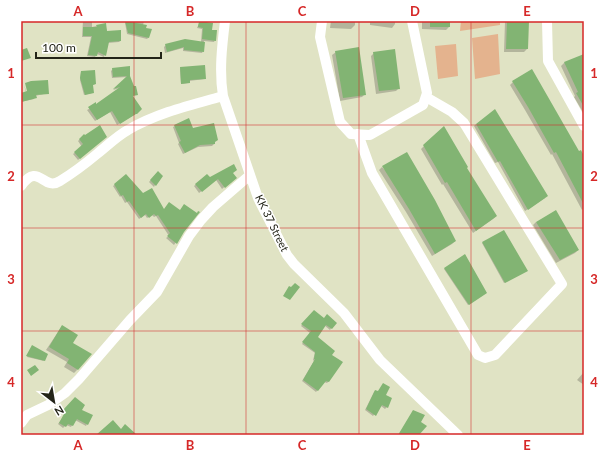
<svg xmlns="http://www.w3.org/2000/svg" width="605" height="456" font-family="Lato,sans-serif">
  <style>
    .grass { fill: #e4b38e }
    .shadow { fill: #0003 }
    .building { fill: #82b473 }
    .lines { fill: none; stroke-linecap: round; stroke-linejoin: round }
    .street { stroke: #fff; stroke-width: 10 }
    .grid { fill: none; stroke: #d62828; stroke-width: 1; stroke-opacity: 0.55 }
    .labels { text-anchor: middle; stroke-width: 3; stroke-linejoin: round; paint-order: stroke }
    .street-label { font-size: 11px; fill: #232418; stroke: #fff }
    .neatline { fill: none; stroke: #d62828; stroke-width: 1.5 }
    .grid-label { font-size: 13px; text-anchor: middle; font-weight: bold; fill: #d62828 }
  </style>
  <rect width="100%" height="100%" fill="#e0e3c4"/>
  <path class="grass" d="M461 21H500V25L460 31Z
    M498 34 500 74 475 79 472 38Z
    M456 44 458 76 438 79 435 46Z"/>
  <path class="shadow" d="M83 21H92V27L105 24 107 32 120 41 119 42 108 43 104 57 97 54 95 57 87 56 91 37H82Z
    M129 21H144L143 25 148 38 147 39 127 34 125 23 129 22Z
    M200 21 212 24 210 31 215 40 214 42 204 41 203 51 202 53 183 51V48L165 53 164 47 166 45 201 42 202 29 197 28Z
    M331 21H355V25L351 29 330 28Z
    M370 21H395V24L392 28 370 25Z
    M422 21H449V27L446 30 422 29Z
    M505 21H528L527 49 524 52H504Z
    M336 52 365 94 362 97 340 101 332 55Z
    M374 53 399 88 396 91 376 94 371 56Z
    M584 55V114L574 97 575 96 561 66 564 63Z
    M180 68 205 79 189 81 188 83 181 84Z
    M113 69 129 76 128 97 140 109 134 115 117 125 110 112 95 121 87 110 96 105 120 88 113 90 127 77 112 78 111 71Z
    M81 72 95 84 92 85V93L84 95 80 80Z
    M513 82 584 158V208L582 210 552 154 551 155 525 110 510 85Z
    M24 85 28 96 48 93 35 96 34 99 21 102V94L26 92Z
    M476 124 545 198 525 211 498 162 495 163 474 126Z
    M175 126 193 129 214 143V144L212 146 198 147 183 154 178 144 179 143 173 127Z
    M84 135 104 138 78 160 73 154 82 147 78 141Z
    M424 146 466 168 496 216 493 219 473 233 443 184 442 185 421 149Z
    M382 167 455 241 452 244 432 256 406 212 379 170Z
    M158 172 155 185 154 187 149 182Z
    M232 173 235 178 222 189 216 180 199 193 194 186 207 175 210 178Z
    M126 176 143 195 164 210 183 232 174 245 166 238 169 236 156 216 154 217 152 215 147 218 145 215 139 219 127 202 125 203 121 196 120 197 113 186Z
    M536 222 578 250 575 253 556 263 533 225Z
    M482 243H483L526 271 504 283Z
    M465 255 486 293 468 305 444 269Z
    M314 311 324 320 335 323 330 330 324 325 316 337 331 355 341 363 328 382 327 383 324 382 316 392 302 381 314 361 313 360 315 353 302 344 310 333 301 326Z
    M62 326 72 343 77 370 74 373 64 367 67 362 46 350Z
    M32 347 44 361 27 357Z
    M584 372V385L577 380Z
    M383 384 387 407 385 409 381 406 373 416 365 410 374 392 375 391 378 392Z
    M75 398 87 424 86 426 75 420 71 427 66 425 63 428 58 424 65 414 62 412Z"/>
  <path class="building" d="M125 21 147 25 146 28 152 29 149 38 128 33Z
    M199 21 213 23 212 30H217L216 41 202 39 203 28 198 27Z
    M430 21H450V27H430Z
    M507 21H529L528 49H506Z
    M106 23 107 31 121 30V41L109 42 106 56 98 52 97 56 88 55 92 36H83V27H97L96 25Z
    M185 39 205 42 204 52 184 50V47L167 52 165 44Z
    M359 47 366 95 343 98 335 51Z
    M27 48 31 58 21 61V50Z
    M395 49 400 89 379 91 373 52Z
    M584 54V107L576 93 578 92 564 62Z
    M205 65 206 79 190 80V83L181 84 180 67Z
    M130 66V76L134 86H136L138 95 133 96 142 109 137 114H136L120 124 112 111 97 120 88 107 96 102V104L120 87 113 89 127 76 113 77 112 68Z
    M532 69 579 151 581 150 584 156V205L556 152 554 153 528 107 512 81Z
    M95 70 96 84 93 85 94 93 85 95 80 78 81 71Z
    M48 80 49 94 36 95 37 98 21 102V93L27 91 25 83 31 81Z
    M495 109 548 196 528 210 500 161 498 162 476 124Z
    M189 118 193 128 214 123 218 140 215 142V144L200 145 185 153 179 142 181 141 174 125Z
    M100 125 107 137 80 159 74 152 83 144 79 139 84 134 85 135Z
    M444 126 468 167 467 168 497 216 476 231 447 182 445 183 423 145Z
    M407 152 435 200 456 241 435 254 409 209 382 166Z
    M234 164 237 170 233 173 237 178 225 188 218 179 202 192 195 184 207 174 210 177Z
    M158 171 163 176 156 186 150 180Z
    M126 174 143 193 152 188 164 209 169 202 180 210 184 204 197 213 198 211 200 212 184 232 177 244 167 236 170 233 158 215 156 216 154 214 149 218 146 214 141 218 129 201 127 202 123 195 121 196 114 184Z
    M556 210 579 250 560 260 536 222Z
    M504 230 528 271 505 283 482 242Z
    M465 254 487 293 469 305 444 268Z
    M295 283 300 287 290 300 283 296 289 286 291 287Z
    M314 310 324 318 327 314 337 323 332 329 326 325 318 337 335 351 332 355 343 362 329 382 326 381 318 391 303 380 315 359H314L315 352 302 342 311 331 301 324Z
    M62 325 78 335 73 343 92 354 78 370 67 363 69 359 49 347Z
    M32 345 48 354 45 361 26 356Z
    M35 365 39 370 31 376 27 370Z
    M383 383 390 387 386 395 392 398 388 408 382 405 376 416 366 409 375 390 378 391Z
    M75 397 85 405 82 410 93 415 88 425 77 419 73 426 68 424 66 427 59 423 65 412 63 410Z
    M413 410 425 415 421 422 427 426 419 435H398Z
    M113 420 121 429 125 424 137 435H96Z"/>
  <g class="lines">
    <path class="street" d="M225 21C222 46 219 71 223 96L258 198 287 255 294 264 344 313 380 360 458 435
      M322 21 320 37 340 122 351 134 370 135 423 105 427 93 412 21
      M547 21 548 61 584 126
      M358 134 372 173 478 355 485 358 495 355 562 284 464 123 452 112 426 97
      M21 186C39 161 43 192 60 181 73 173 85 164 97 154 107 146 117 136 128 130 157 113 191 105 223 96
      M21 423 27 415 48 405 65 393 79 379 130 320 157 292 189 236 201 220 213 207 250 175"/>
  </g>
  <path class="grid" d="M134 21V435M246 21V435M359 21V435M471 21V435M21 125H584M21 228H584M21 331H584"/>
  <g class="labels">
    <g class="street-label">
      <text transform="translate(272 223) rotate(64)" y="4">KK 37 Street</text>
    </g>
  </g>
  <rect width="605" height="456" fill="none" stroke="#ffffff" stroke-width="44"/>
  <g transform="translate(54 402) rotate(149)" stroke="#ffffff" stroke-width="3" paint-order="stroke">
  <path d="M0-3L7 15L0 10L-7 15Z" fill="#232418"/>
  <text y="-6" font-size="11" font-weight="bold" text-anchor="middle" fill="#232418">N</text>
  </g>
  <path d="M36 52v6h125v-6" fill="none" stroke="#232418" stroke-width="2"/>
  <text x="42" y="52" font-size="12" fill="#232418" stroke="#ffffff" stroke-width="3" paint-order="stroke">100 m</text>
  <rect x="22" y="22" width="561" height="412" class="neatline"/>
  <g class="grid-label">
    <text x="78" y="16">A</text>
    <text x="190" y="16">B</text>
    <text x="302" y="16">C</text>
    <text x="415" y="16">D</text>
    <text x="527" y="16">E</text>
    <text x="11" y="78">1</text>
    <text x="594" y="78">1</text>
    <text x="11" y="181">2</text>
    <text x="594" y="181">2</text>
    <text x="11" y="284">3</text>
    <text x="594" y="284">3</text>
    <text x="11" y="387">4</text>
    <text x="594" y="387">4</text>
    <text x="78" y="450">A</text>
    <text x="190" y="450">B</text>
    <text x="302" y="450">C</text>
    <text x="415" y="450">D</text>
    <text x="527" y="450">E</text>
  </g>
</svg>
